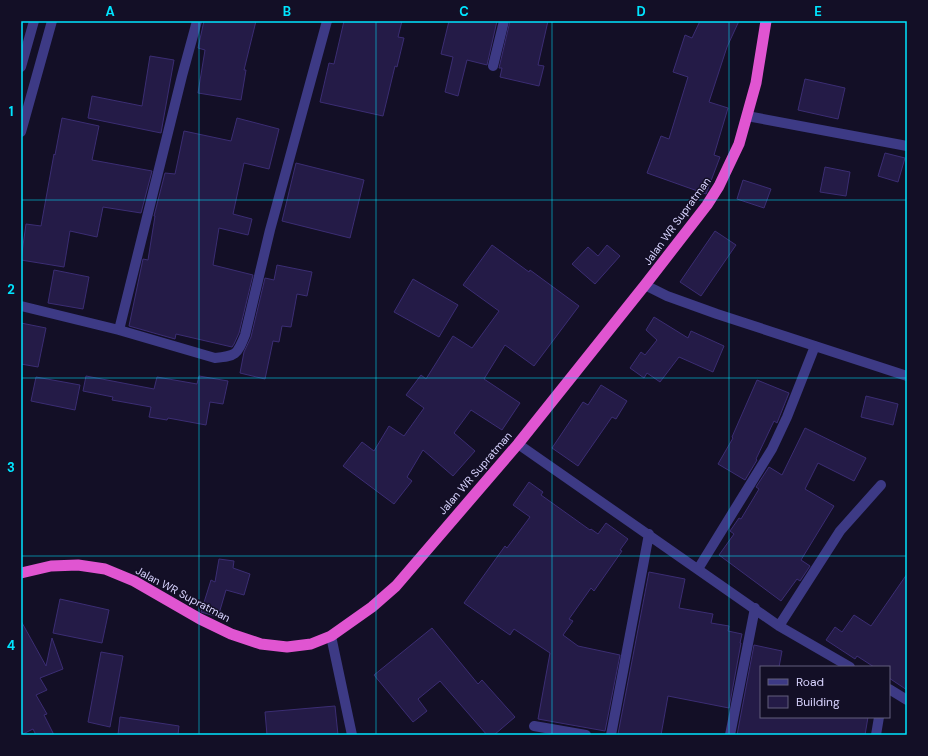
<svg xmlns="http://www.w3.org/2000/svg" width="928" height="756" font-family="'DM Sans',sans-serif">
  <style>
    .building { fill: #241b47; stroke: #3b2d73 }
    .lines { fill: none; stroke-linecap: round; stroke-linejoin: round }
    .minor { stroke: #3d3a85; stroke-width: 10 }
    .trunk { stroke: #e055d1; stroke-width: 11 }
    .grid { fill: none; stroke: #00e5ff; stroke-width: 1; stroke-opacity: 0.55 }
    .labels { text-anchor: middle; stroke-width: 3; stroke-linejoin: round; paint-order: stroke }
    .street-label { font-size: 11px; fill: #d9d4ff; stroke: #130f26 }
    .neatline { fill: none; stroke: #00e5ff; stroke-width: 1.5 }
    .grid-label { font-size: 13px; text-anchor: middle; font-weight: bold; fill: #00e5ff }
  </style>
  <rect width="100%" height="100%" fill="#130f26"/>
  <path class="building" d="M204 21H256L244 70H246L241 100 198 93 205 50 198 48Z
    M344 21H402L398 37 404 38 397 67 395 66 383 116 320 102 329 63 334 64Z
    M449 21H497L487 65 467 60 458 96 445 92 453 57 441 54Z
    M510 21H548L538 65 544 66 539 86 500 77 502 68H499Z
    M700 21H739L727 47 709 102 728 108 714 155 720 157 706 194 647 173 661 136 669 139 688 77 673 72 685 35 692 38Z
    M150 56 174 60 161 133 88 118 92 96 142 106Z
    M805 79 845 88 838 119 798 110Z
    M62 118 99 126 92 160 152 171 141 213 103 207 97 237 70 231 64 267 21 260 26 224 41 226 54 154 55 155Z
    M237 118 279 129 269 169 244 163 233 214 252 219 248 235 219 228 213 265 253 275 239 333 234 344 232 347 176 334 175 339 129 326 143 259 148 260 155 216H154L165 173 175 174 184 131 231 141Z
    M885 153 905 158 898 182 878 176Z
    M296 163 364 180 350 238 282 221Z
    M825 167 850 172 846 196 820 192Z
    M743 180 771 189 764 208 737 199Z
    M715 231 736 245 701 296 680 282Z
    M492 245 529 272 530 270 579 306 534 366 505 345 484 379 520 403 502 430 471 410 454 433 475 451 453 476 423 450 407 477 412 481 394 504 343 466 362 442 374 451 389 426 404 436 424 408 406 395 421 375 426 379 453 336 472 348 499 311 463 285Z
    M607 245 620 256 595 284 572 264 588 247 598 256Z
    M277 265 312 272 307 296 297 294 291 327 282 326 279 342 273 341 265 379 240 373 244 352 251 337 265 278 274 280Z
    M54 270 89 277 83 309 48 303Z
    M413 279 458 305 439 337 394 312Z
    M654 317 688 338 691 331 724 346 713 372 679 357 660 382 647 373 644 378 630 368 641 352 645 355 657 340 646 330Z
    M21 323 46 328 38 367 21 364Z
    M86 376 154 389 157 377 197 384 199 376 228 381 223 404 210 402 206 425 168 418 167 420 149 417 151 407 112 400 113 397 83 391Z
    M36 377 80 385 75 410 31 401Z
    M757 380 789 393 777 423 774 421 756 459 757 460 745 480 718 464 733 438 732 437Z
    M601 385 627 401 616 419 612 417 578 466 552 448 583 402 588 405Z
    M866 396 898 404 893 425 861 417Z
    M805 428 866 458 854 481 818 463 805 489 834 506 801 560 810 566 800 581 797 579 781 601 719 555 734 534 730 531 739 518 741 519 759 489 756 487 769 467 782 475Z
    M529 482 543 492 541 495 590 530 591 529 598 534 606 523 628 539 620 550 622 551 594 591 591 588 569 619 573 621 563 635 578 646 620 655 605 731 538 719 550 653 514 629 510 635 464 603 505 546 507 548 530 517 513 505Z
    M219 559 234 561 233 568 250 574 244 595 226 590 218 617 201 612 211 580 215 582Z
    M649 572 685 579 679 608 713 614 711 623 729 626 728 631 742 634 740 643H741L729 708 668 696 661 735H625L618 734Z
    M907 574V690L889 678V667H874L857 656 855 659 826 640 835 627 842 632 854 615 871 626Z
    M60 599 109 610 102 643 53 633Z
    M21 621 46 666 52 638 63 669 40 678 47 690 36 695 47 714 44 715 54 735H36L33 729 21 735Z
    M432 628 478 684 482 680 515 717 494 735H487L440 681 418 699 427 711 413 722 374 675Z
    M754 645 782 651 779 667H761V717H868L865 735H737Z
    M101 652 123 656 110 727 88 722Z
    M335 706 338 735H267L265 712Z
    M120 717 179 726 178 735H118Z"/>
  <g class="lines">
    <path class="minor" d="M493 66 504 21
      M21 67 34 21
      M747 116 907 146
      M21 132 52 21
      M645 285 667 296 717 314 907 376
      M21 306 119 330 215 358C236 356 237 355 245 335L270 230 327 21
      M119 330 182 76 197 21
      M518 444 779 626 850 667
      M698 569 772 449 787 417 815 346
      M779 626 840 531 881 485
      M331 636 352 735
      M889 689 907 700
      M534 726 586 735
      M611 735 649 534
      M730 735 755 608
      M876 735 879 717"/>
    <path class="trunk" d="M21 573 51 566 78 565 105 569 134 581 200 619 231 634 261 644 287 647 311 644 331 636 372 607 396 586 518 444 645 285 707 205 719 186 739 144 756 83 766 21"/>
  </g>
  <path class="grid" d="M199 21V735M376 21V735M552 21V735M729 21V735M21 200H907M21 378H907M21 556H907"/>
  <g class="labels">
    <g class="street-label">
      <text transform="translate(677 221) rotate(-54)" y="4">Jalan WR Supratman</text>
      <text transform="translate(475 473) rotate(-49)" y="4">Jalan WR Supratman</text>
      <text transform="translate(183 594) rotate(28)" y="4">Jalan WR Supratman</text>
    </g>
  </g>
  <rect width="928" height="756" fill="none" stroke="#130f26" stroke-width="44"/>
  <rect x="760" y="666" width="130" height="52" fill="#130f26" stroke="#625e7d"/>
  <rect x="768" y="679" width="20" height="6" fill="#3d3a85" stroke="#625e7d"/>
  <text x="796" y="686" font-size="12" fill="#d9d4ff">Road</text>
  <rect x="768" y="696" width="20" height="12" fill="#241b47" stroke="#625e7d"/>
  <text x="796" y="706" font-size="12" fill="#d9d4ff">Building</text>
  <rect x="22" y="22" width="884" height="712" class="neatline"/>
  <g class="grid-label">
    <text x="110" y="16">A</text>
    <text x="287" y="16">B</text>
    <text x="464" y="16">C</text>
    <text x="641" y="16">D</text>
    <text x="818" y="16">E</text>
    <text x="11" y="116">1</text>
    <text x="11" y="294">2</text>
    <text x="11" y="472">3</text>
    <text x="11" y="650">4</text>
  </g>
</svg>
